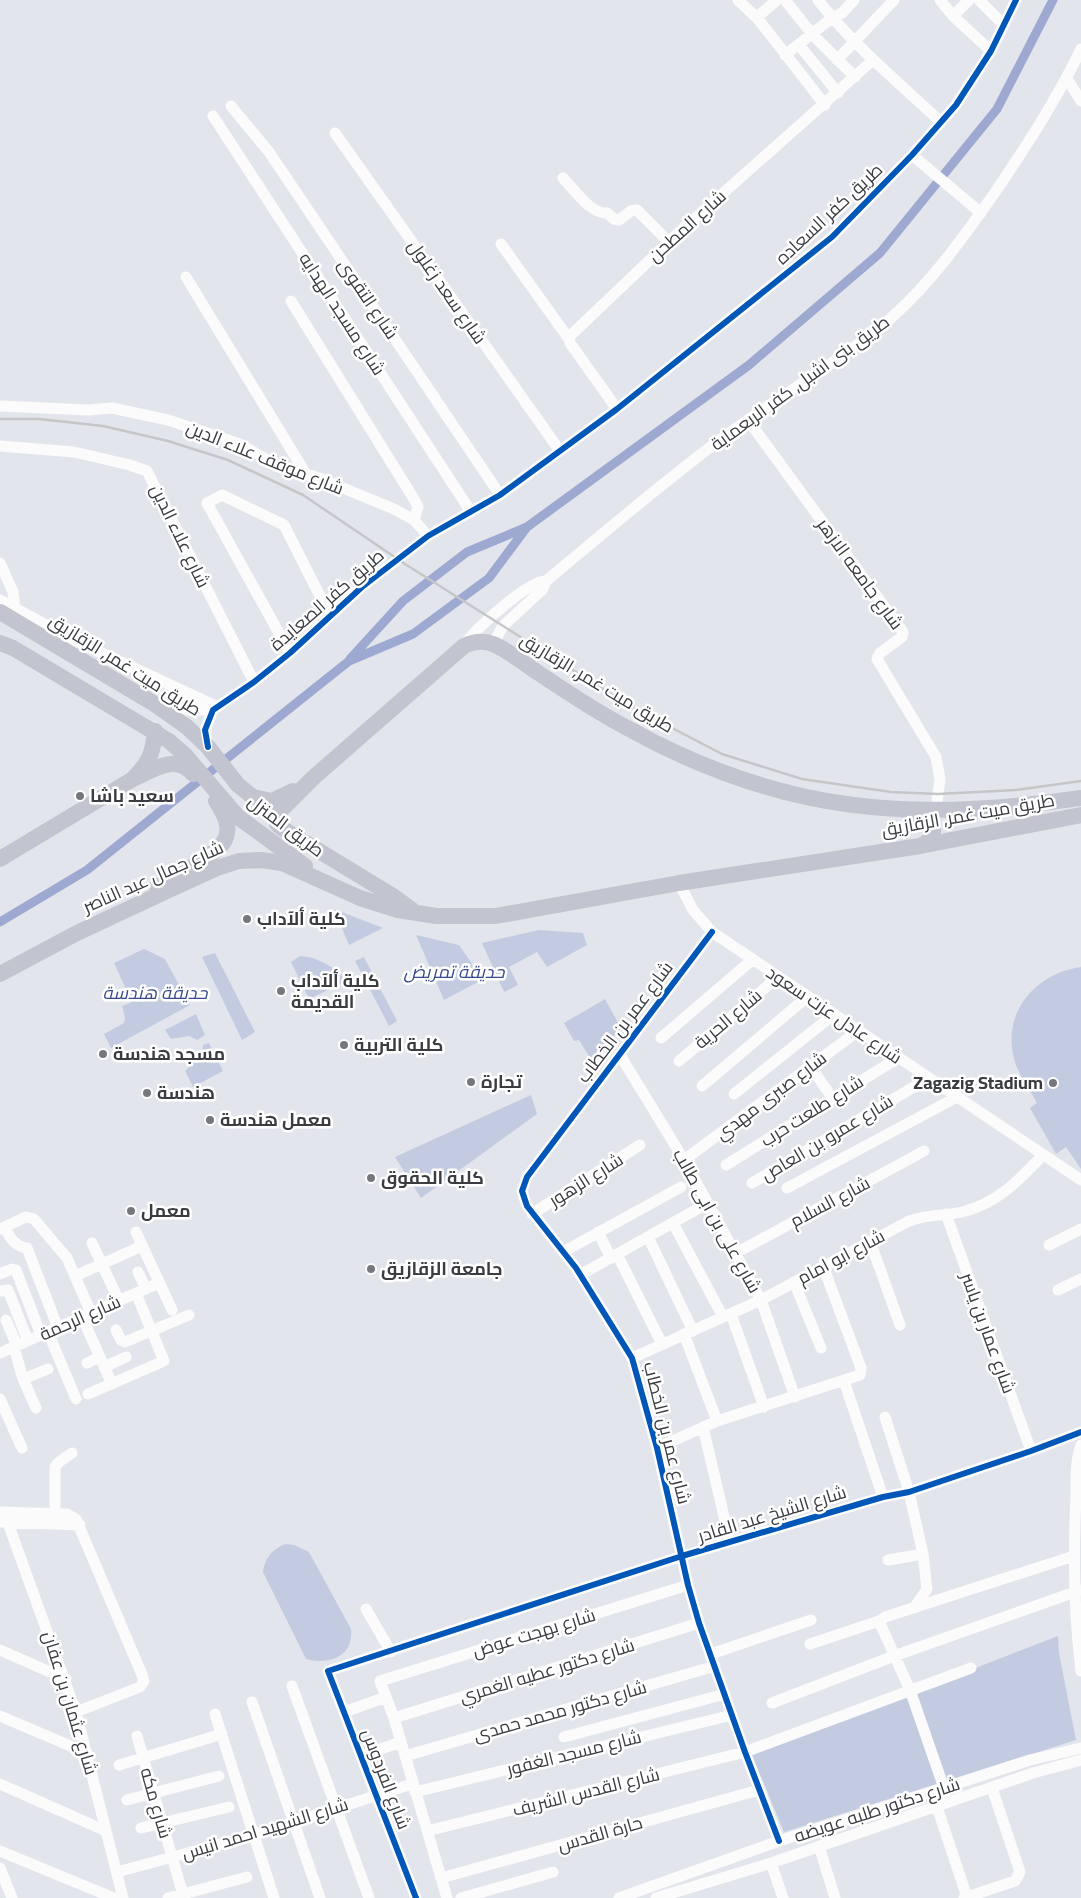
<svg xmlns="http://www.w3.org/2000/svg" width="1081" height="1898" font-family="Georgia,Cairo,serif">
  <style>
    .green { fill: #c3cbe1 }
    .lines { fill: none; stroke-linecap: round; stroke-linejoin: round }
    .canal { stroke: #9da9d1; stroke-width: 9 }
    .minor { stroke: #fbfbfc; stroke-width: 11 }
    .highway { stroke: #c2c4cf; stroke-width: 16 }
    .rail { stroke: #c5c6c8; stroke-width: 2.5 }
    .cycleway-casing { stroke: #fff; stroke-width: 9 }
    .cycleway { stroke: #0057b8; stroke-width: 6 }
    .poi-dot { fill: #75777d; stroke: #fff; stroke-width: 2 }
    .labels { text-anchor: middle; stroke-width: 5; stroke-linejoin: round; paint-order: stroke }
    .street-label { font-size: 18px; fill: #3a3c41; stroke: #fff }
    .poi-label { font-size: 18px; font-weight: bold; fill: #3a3c41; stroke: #fff; text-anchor: start }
    .park-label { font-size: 18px; font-style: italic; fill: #394a8c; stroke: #fff }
  </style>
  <rect width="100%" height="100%" fill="#e3e5ec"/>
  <path class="green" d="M334 909 383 928 349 945Z
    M539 930 583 933 587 945 547 967 537 952 509 967 518 985 504 992 482 943Z
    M416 935 459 945 471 962 478 982 444 1000Z
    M144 949 165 959 190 1005 111 1048 104 1034 124 1023 125 1017 122 1006 132 1002 114 963Z
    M215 953 255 1032 242 1040 202 957Z
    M300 956C318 957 335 967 347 981L309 999 291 962Z
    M364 957 397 1021 389 1026 355 961Z
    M1081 967V1169L1066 1147 1056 1154 1030 1108 1037 1103C1030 1090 1019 1076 1015 1062 1000 1014 1035 973 1081 967Z
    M605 999 621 1028 592 1061 579 1040 574 1041 564 1023Z
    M196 1014 205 1035 197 1040 189 1036 171 1039 165 1030Z
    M209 1043 223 1071 193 1087 185 1071 202 1054 203 1045Z
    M531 1095 537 1114 421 1198 395 1157Z
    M285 1544 294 1545 309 1552 351 1629C354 1658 327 1665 306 1659L263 1572C265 1557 272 1550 285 1544Z
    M1058 1636 1059 1653 1076 1740 784 1832 752 1755Z"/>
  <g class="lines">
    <path class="canal" d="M350 659 403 601 467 552 527 527
      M0 922 87 870 349 661 413 634 489 578 527 527 749 365 880 253 997 109 1053 0"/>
    <path class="minor" d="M738 0 758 19 825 105
      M785 0 812 34 855 77
      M818 0C853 45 899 83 941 122
      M940 0 953 16 969 0
      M979 0 1004 25
      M953 16 991 51
      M757 17 777 0
      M799 45 838 93
      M785 55 832 18 842 13 854 0
      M837 60 894 0
      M1067 79 1081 101
      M231 106 269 152 500 495
      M213 116 471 512
      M335 133 560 451
      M912 155 981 213
      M563 178C574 189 590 214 607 213L614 219 619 220 631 211 637 210 669 242
      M501 244 569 339
      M186 277 306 474
      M291 301 414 499 418 507 414 520
      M0 406 89 410 112 408 168 420 240 444 274 464 319 478 394 509 414 520 428 536
      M617 409 570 343 569 337 677 234 873 60
      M748 420 903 632 902 637 880 653 877 659 936 757 940 779 936 809
      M0 446 74 452 130 465 147 471 254 682
      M0 563 13 592 15 609
      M0 600 78 642 218 707
      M493 644 503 626 542 590 546 581C605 532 663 482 725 436 780 396 839 362 891 318 932 282 965 235 996 191 1027 145 1057 99 1081 49
      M464 645C476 629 527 581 546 581
      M290 653 207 503 222 495 284 525 330 616
      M160 705 189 710H213
      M208 747 205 730 213 710 254 682 290 653 362 587 428 536 500 495 617 409 832 237 912 155 956 105 991 51 1016 0
      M679 883 693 910 712 932 1081 1180
      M712 932 527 1177 522 1191 527 1206 576 1268 632 1358 657 1448 688 1585 699 1623 745 1752 779 1841
      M661 1038 752 960
      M620 1055 684 1160 761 1300 795 1397
      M679 1061 778 977
      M811 1067 833 1099
      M702 1086 807 997
      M734 1094 833 1015
      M684 1160 858 1031
      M726 1165 898 1058
      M752 1183 929 1078
      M787 1188 957 1097
      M532 1214 640 1145
      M946 1214 1031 1451
      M673 1223 723 1317
      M5 1227C10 1239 15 1246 27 1248L58 1328
      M0 1229 26 1217 34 1219 67 1258 91 1313
      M136 1232 172 1310
      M598 1232 611 1258
      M648 1237 693 1331
      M870 1241 900 1325
      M92 1243 119 1301
      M1049 1245 1081 1229
      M563 1252 681 1187
      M736 1253 924 1151
      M617 1254 662 1344
      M138 1272 146 1289
      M0 1274 12 1269 16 1270 41 1335
      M580 1275 708 1203
      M75 1276 142 1246
      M794 1282 821 1348
      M1058 1290 1081 1279
      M0 1291 8 1290 28 1341
      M731 1314 764 1407
      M82 1317 112 1384
      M6 1320 17 1346
      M116 1330 121 1340 125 1342 189 1315
      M48 1332 76 1399
      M684 1334 717 1421
      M14 1347 23 1379 36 1408
      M0 1353 159 1283
      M632 1358 761 1300 909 1221C927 1214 944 1216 962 1212 997 1204 1019 1180 1043 1155
      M87 1363 100 1357
      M104 1367 126 1357
      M23 1379 48 1369
      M844 1381 883 1497
      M88 1394 164 1361 136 1293
      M0 1399 22 1448
      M885 1417 909 1492 923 1554 927 1589 914 1608
      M703 1427 730 1542
      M1081 1445C1075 1462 1076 1481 1076 1498 1073 1556 1074 1614 1081 1671
      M657 1448 717 1421 860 1375 861 1368 823 1266
      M0 1512 67 1514 76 1519 143 1677 144 1681 140 1687 76 1712
      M4 1512 76 1712 123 1898
      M55 1520V1467L59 1462 72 1453
      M2 1522 80 1525
      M888 1560 923 1554
      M366 1609 391 1652
      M810 1644 879 1621
      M0 1650 66 1679
      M711 1654 811 1620
      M292 1686 369 1898
      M252 1702 320 1898
      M772 1703 894 1656 1081 1590
      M344 1712 386 1697
      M215 1714 274 1898
      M0 1716 87 1753
      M394 1718 699 1623
      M137 1736 184 1898
      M564 1737 725 1694
      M361 1756 401 1742
      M405 1756 715 1666
      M119 1765 222 1734
      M0 1784 106 1831
      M944 1788 910 1690 879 1621 885 1617 1074 1556
      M415 1792 732 1715
      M127 1800 219 1776
      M937 1807 967 1897
      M141 1828 229 1807
      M427 1831 745 1752 971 1668
      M819 1846 835 1898
      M0 1851 114 1898
      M771 1863 783 1898
      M0 1868 12 1898
      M117 1872 254 1835 412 1784
      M441 1878 759 1790
      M168 1898 247 1877
      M416 1898 328 1671 682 1556 883 1497 909 1492 1031 1451 1081 1432
      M447 1898 394 1718 380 1681 688 1585
      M461 1898 553 1872
      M619 1898 779 1841 1030 1760 1081 1748
      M656 1898 771 1863 1033 1773 1081 1760
      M964 1898 1015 1881 1020 1872 992 1788"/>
    <path class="highway" d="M0 612 153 703 187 727 208 747 238 785 253 797 272 801 293 791
      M0 643 13 648 169 741 185 755 238 817 305 866
      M133 779C153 770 176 753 193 774
      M909 814 923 817 932 823C936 835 930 841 920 846
      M0 859 133 779C149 762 153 754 155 731
      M157 886C173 876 221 855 226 837 231 824 222 811 216 801
      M412 910 393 896 283 829 277 824 280 811 314 777 464 646C473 642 483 640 493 644 508 650 523 663 537 672 568 693 598 713 631 730 782 813 913 823 1081 798
      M0 974 77 933 171 889 217 868 239 861 261 860 282 863 360 898 398 910 436 916H496L679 883 920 846 1081 815"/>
    <path class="rail" d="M0 419H39L103 426 168 441 228 460 303 495 405 564 628 705 722 754 802 779 891 792 938 794 1016 790 1081 781"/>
    <g class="cycleway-casing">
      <path id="cycleway" d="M208 747 205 730 213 710 254 682 290 653 362 587 428 536 500 495 617 409 832 237 912 155 956 105 991 51 1016 0
        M712 932 527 1177 522 1191 527 1206 576 1268 632 1358 657 1448 688 1585 699 1623 745 1752 779 1841
        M416 1898 328 1671 682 1556 883 1497 909 1492 1031 1451 1081 1432"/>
    </g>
    <use href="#cycleway" class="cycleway"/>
  </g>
  <g class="poi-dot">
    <circle cx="80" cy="796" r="5"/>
    <circle cx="247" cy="919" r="5"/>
    <circle cx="281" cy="991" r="5"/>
    <circle cx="344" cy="1045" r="5"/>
    <circle cx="103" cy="1054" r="5"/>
    <circle cx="471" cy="1082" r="5"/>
    <circle cx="1053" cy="1083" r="5"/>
    <circle cx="147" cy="1093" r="5"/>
    <circle cx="210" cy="1120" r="5"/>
    <circle cx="371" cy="1178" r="5"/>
    <circle cx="131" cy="1211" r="5"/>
    <circle cx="371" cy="1269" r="5"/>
  </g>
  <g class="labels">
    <g class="street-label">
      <text transform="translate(829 214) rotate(-43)" y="6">طريق كفر السعاده</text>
      <text transform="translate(687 226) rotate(-42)" y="6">شارع المطحن</text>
      <text transform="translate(447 292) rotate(55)" y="6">شارع سعد زغلول</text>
      <text transform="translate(368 299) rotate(56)" y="6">شارع التقوى</text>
      <text transform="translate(342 314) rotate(57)" y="6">شارع مسجد الهدايه</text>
      <text transform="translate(800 383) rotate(-36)" y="6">طريق بنى اشبل, كفر الربعماية</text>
      <text transform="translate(265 458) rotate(22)" y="6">شارع موقف علاء الدين</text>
      <text transform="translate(180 536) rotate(64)" y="6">شارع علاء الدين</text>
      <text transform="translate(860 574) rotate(54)" y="6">شارع جامعه الازهر</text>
      <text transform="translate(327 600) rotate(-41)" y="6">طريق كفر الصعايدة</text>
      <text transform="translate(125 665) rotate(32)" y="6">طريق ميت غمر, الزقازيق</text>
      <text transform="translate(597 683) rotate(31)" y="6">طريق ميت غمر, الزقازيق</text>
      <text transform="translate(968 815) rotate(-10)" y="6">طريق ميت غمر, الزقازيق</text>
      <text transform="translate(286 826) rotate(37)" y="6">طريق المنزل</text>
      <text transform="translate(153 877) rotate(-24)" y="6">شارع جمال عبد الناصر</text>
      <text transform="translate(834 1015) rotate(34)" y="6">شارع عادل عزت سعود</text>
      <text transform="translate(728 1019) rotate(-40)" y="6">شارع الحرية</text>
      <text transform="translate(625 1022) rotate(-53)" y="6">شارع عمر بن الخطاب</text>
      <text transform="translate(771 1096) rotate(-37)" y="6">شارع صبرى مهدي</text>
      <text transform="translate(812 1111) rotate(-32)" y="6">شارع طلعت حرب</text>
      <text transform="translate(827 1138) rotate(-31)" y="6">شارع عمرو بن العاص</text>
      <text transform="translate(586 1180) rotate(-32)" y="6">شارع الزهور</text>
      <text transform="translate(830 1202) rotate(-28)" y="6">شارع السلام</text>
      <text transform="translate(717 1221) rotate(61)" y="6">شارع على بن ابى طالب</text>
      <text transform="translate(841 1257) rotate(-28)" y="6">شارع ابو امام</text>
      <text transform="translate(80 1318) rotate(-24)" y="6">شارع الرحمة</text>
      <text transform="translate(988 1333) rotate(70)" y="6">شارع عمار بن ياسر</text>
      <text transform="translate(667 1433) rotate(76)" y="6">شارع عمر بن الخطاب</text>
      <text transform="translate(772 1514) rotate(-17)" y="6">شارع الشيخ عبد القادر</text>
      <text transform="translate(534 1633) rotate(-17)" y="6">شارع بهجت عوض</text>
      <text transform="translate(547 1671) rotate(-17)" y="6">شارع دكتور عطيه الغمري</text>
      <text transform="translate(70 1703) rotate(73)" y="6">شارع عثمان بن عفان</text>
      <text transform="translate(560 1711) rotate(-16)" y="6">شارع دكتور محمد حمدى</text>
      <text transform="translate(574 1753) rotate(-14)" y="6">شارع مسجد الغفور</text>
      <text transform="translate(386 1779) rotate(69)" y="6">شارع الفردوس</text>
      <text transform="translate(586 1792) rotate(-14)" y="6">شارع القدس الشريف</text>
      <text transform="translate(156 1803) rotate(74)" y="6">شارع مكه</text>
      <text transform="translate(877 1810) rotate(-18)" y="6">شارع دكتور طلبه عويضه</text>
      <text transform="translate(265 1829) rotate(-17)" y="6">شارع الشهيد احمد انيس</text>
      <text transform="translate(600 1834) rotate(-16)" y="6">حارة القدس</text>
    </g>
    <g class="poi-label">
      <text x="90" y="802">سعيد باشا</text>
      <text x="257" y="925">كلية ألآداب</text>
      <text x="291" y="987">كلية ألآداب<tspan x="291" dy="21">القديمة</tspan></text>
      <text x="354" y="1051">كلية التربية</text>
      <text x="113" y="1060">مسجد هندسة</text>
      <text x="481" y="1088">تجارة</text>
      <text x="1043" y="1089" text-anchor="end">Zagazig Stadium</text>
      <text x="157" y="1099">هندسة</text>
      <text x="220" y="1126">معمل هندسة</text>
      <text x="381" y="1184">كلية الحقوق</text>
      <text x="141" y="1217">معمل</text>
      <text x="381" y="1275">جامعة الزقازيق</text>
    </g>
    <g class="park-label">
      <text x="454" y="978">حديقة تمريض</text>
      <text x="155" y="999">حديقة هندسة</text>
    </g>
  </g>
</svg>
